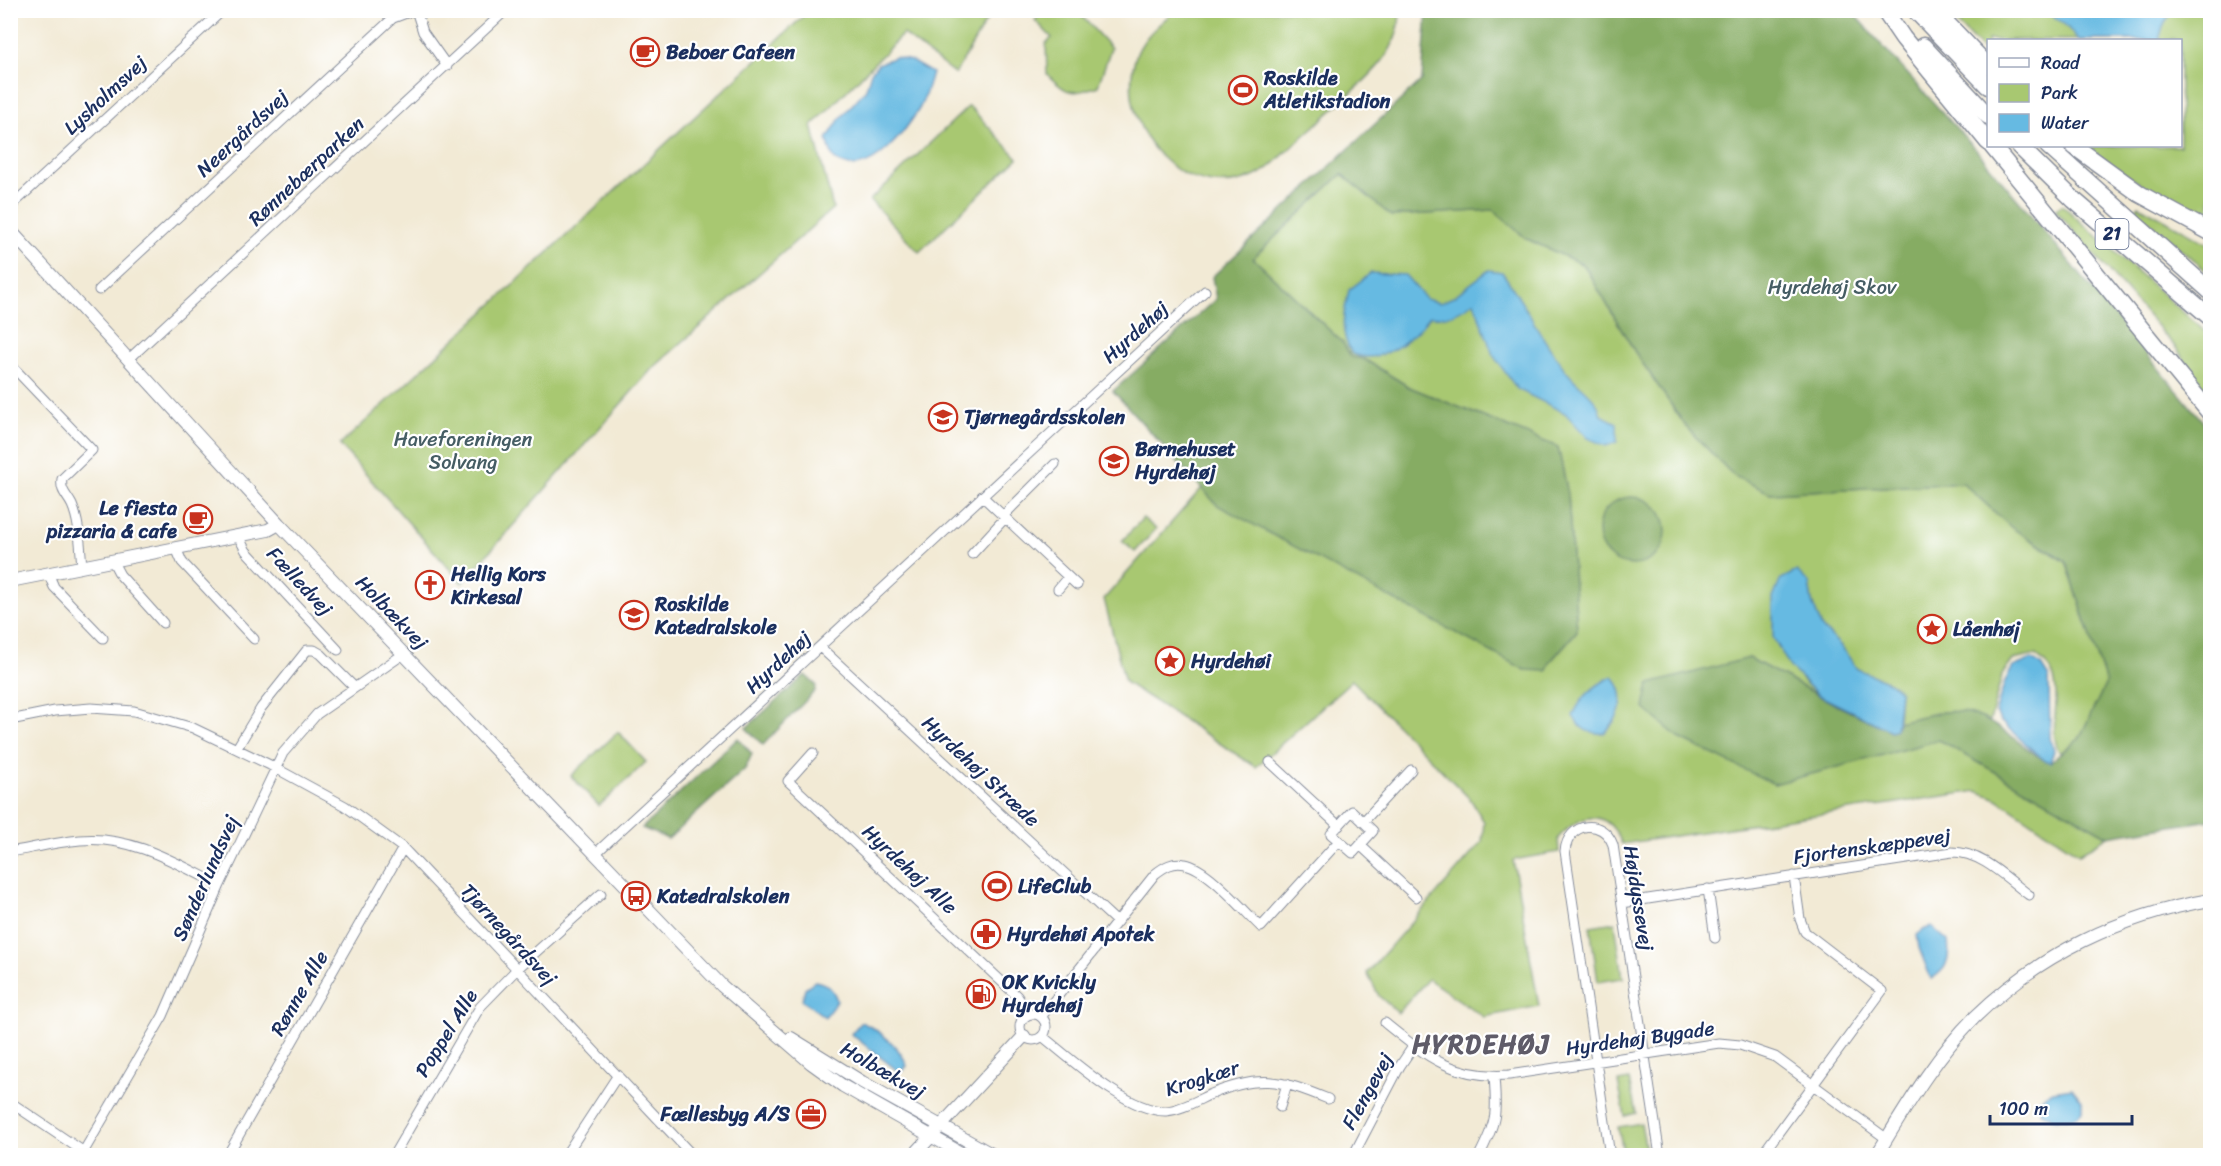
<svg xmlns="http://www.w3.org/2000/svg" width="2221" height="1166" font-family="Sriracha,sans-serif">
  <style>
    .green { fill: #a8c871; stroke: #627c68; stroke-width: 1.5 }
    .forest { fill: #86ac63; stroke: #506e60; stroke-width: 1.5 }
    .water { fill: #66bae2; stroke: #4074a0; stroke-width: 1.5 }
    .lines { fill: none; stroke-linecap: round; stroke-linejoin: round }
    .minor-casing { stroke: #868c9a; stroke-width: 11 }
    .tertiary-casing { stroke: #868c9a; stroke-width: 14 }
    .motorway-casing { stroke: #868c9a; stroke-width: 19 }
    .minor { stroke: #fff; stroke-width: 9 }
    .tertiary { stroke: #fff; stroke-width: 12 }
    .motorway { stroke: #fff; stroke-width: 16 }
    .labels { text-anchor: middle; stroke-width: 4.5; stroke-linejoin: round; paint-order: stroke }
    .shield { fill: #fff; stroke: #5f6d8e; stroke-width: 1.5 }
    .shield-label { font-size: 18px; font-weight: bold; fill: #1b2f5e }
    .poi-label { font-size: 20px; font-weight: bold; fill: #1b2f5e; stroke: #fff; text-anchor: start }
    .street-label { font-size: 20px; fill: #1b2f5e; stroke: #fff }
    .park-label { font-size: 20px; fill: #455d64; stroke: #fff }
    .district-label { font-size: 26px; font-weight: bold; letter-spacing: 1.5px; fill: #5f5c69; stroke: #fff }
  </style>
  <rect width="100%" height="100%" fill="#fff"/>
  <filter id="ink" filterUnits="userSpaceOnUse"><feTurbulence type="fractalNoise" baseFrequency=".0167" numOctaves="2"/><feDisplacementMap in="SourceGraphic" scale="12" xChannelSelector="R" yChannelSelector="G"/><feConvolveMatrix kernelMatrix="1 2 1 2 8 2 1 2 1" color-interpolation-filters="sRGB"/></filter>
  <filter id="wash" filterUnits="userSpaceOnUse"><feTurbulence type="fractalNoise" baseFrequency=".008" numOctaves="4" result="noise"/><feDisplacementMap in="SourceGraphic" scale="24" xChannelSelector="R" yChannelSelector="G"/><feGaussianBlur stdDeviation="1.35" result="paint"/><feColorMatrix in="noise" values="0 0 0 0 0 0 0 0 0 0 0 0 0 0 0 0 0 1.4 0 .05"/><feComposite in="paint" operator="in"/></filter>
  <g filter="url(#wash)">
    <rect width="100%" height="100%" fill="#f2ead5"/>
    <path class="green" d="M809 11H992L955 74 903 34 812 126 833 208 651 370 462 583 340 445Z
      M1044 11H1077L1111 48 1098 86C1072 95 1067 95 1047 74L1046 43 1052 38 1035 20Z
      M1174 11 1400 10C1400 53 1370 76 1341 102 1323 119 1305 135 1287 151 1280 158 1272 167 1263 172 1190 214 1114 133 1135 59 1141 38 1159 25 1174 11Z
      M1945 11H2210V224L2151 191 2084 146H2180V40H1988V55Z
      M969 106 1018 158 919 252 870 200Z
      M1342 174 1391 216 1493 210 1527 239 1584 265 1635 352 1687 428 1734 476 1770 493 1963 483 2012 528 2066 562 2106 683 2079 739 2060 753C2046 731 2065 692 2050 669 2047 664 2040 659 2036 655L2013 660 2002 675 1990 721C1951 704 1938 713 1898 722L1900 691 1891 683 1857 669 1840 645 1822 628 1812 602 1809 583 1801 679 1818 695 1749 658 1774 784 1939 740 2108 836 2079 854 1997 799 1977 791 1622 844C1607 807 1581 813 1558 838L1559 852 1513 860 1539 1006 1484 1017 1428 979 1398 1013 1379 996 1367 973 1482 842 1484 822 1471 800 1352 680 1256 767 1125 682 1104 599 1202 488 1217 505 1550 662 1577 631 1568 494 1558 447 1409 387 1364 359 1351 357 1343 343 1253 258Z
      M2062 205 2210 336V398L2177 349 2055 210Z
      M2139 205 2210 245V274L2135 210Z
      M1143 518 1156 529 1135 552 1122 541Z
      M618 732 646 762 599 806 571 776Z
      M1615 922 1623 978 1598 982 1590 926Z
      M1629 1080 1636 1113 1625 1116 1618 1082Z
      M1641 1123 1647 1155H1624L1618 1127Z"/>
    <path class="forest" d="M1427 11H1851L1978 152 2210 430V820L2108 836 1939 740 1774 784 1679 738 1644 708 1649 684 1749 658 1838 706 1891 731 1896 729 1898 722C1956 708 1965 703 2015 739 2026 747 2037 758 2050 762L2079 739 2106 683 2066 561 2012 528 1963 483 1770 493 1734 476 1687 428 1635 352 1584 265 1527 239 1493 210 1391 216 1342 174 1253 258 1343 343 1351 357 1364 359 1409 387 1558 447 1568 494 1577 631 1550 662 1547 671 1525 670 1217 505 1113 391 1216 299 1212 277 1422 80Z
      M1598 531a34 34 0 1 1 68 0a34 34 0 1 1-68 0Z
      M805 675 816 685 815 691 763 745 746 728Z
      M738 738 752 754 745 769 668 839 642 828Z"/>
    <path class="water" d="M2046 11H2172L2163 26 2159 40H2079L2064 24Z
      M895 57 911 61 932 73C928 85 925 99 919 109 906 130 873 175 845 164 841 163 835 161 833 157 830 152 829 144 827 139L839 120 866 89 871 72 878 64Z
      M1489 270 1502 272C1525 304 1542 341 1567 372 1578 387 1597 395 1601 415L1617 423V442L1606 446 1588 438 1565 413 1517 389 1493 355 1474 302C1459 312 1448 319 1430 316 1412 339 1383 366 1352 354 1339 331 1343 315 1349 290L1371 273 1405 275 1426 299 1440 303 1453 297Z
      M1797 571 1809 583 1812 602 1822 628 1840 645 1857 669 1891 683 1900 691 1896 729 1891 731 1818 695 1790 667 1773 637V598L1781 579Z
      M2032 659 2041 665 2049 678 2050 738 2054 751 2050 762 2044 760 2000 721 1996 711 2005 681 2013 667Z
      M1613 676C1629 698 1621 715 1605 733 1588 734 1581 730 1573 716 1581 696 1595 685 1613 676Z
      M1932 927 1948 941C1950 959 1948 969 1931 979L1919 948 1917 935 1925 929Z
      M815 981C827 983 834 989 837 1001L825 1017 802 1000 805 988Z
      M861 1022C879 1030 901 1047 907 1066L902 1071H898L851 1034Z
      M2072 1088 2082 1101V1111L2077 1116 2056 1120 2040 1111V1099L2053 1091Z"/>
  </g>
  <g filter="url(#ink)">
    <g class="lines">
      <g class="minor-casing">
        <path id="minor" d="M416 10 423 32 447 66
          M10 207 223 10
          M99 290 393 18 414 10
          M129 359 506 10
          M10 364 92 450 62 479C60 491 67 495 72 505 80 523 80 547 82 566
          M982 496 1077 585
          M1003 516 1055 464
          M238 536 246 551 338 650
          M176 548 182 562 254 639
          M972 554 1005 518
          M112 560 120 575 163 623
          M48 573 54 587 103 638
          M1058 589 1068 577
          M820 647 1117 922
          M10 720 55 711 91 708 134 711 193 728 270 765 345 806 403 848 693 1156
          M237 748 261 708 307 650H314L321 654 354 687
          M813 753 788 781 1017 996 1029 1014
          M1270 762 1339 826
          M1352 811 1373 831 1353 853 1331 834Z
          M1363 822 1411 770
          M1360 845 1416 897
          M10 852C33 848 57 842 80 840 131 835 176 863 220 885
          M596 853 1205 291
          M1708 889 1715 938
          M1622 903 1952 852C1982 852 2006 878 2029 895
          M1020 1027a13 13 0 1 1 26 0a13 13 0 1 1-26 0Z
          M1041 1017 1155 874C1164 867 1173 861 1185 864 1208 868 1243 910 1261 927L1339 841
          M1385 1023C1426 1056 1453 1079 1509 1075L1719 1043 1740 1045 1775 1057 1887 1139
          M1042 1036C1071 1059 1128 1112 1166 1111 1181 1110 1196 1101 1209 1095 1259 1074 1279 1079 1328 1099
          M10 1102 90 1156
          M1280 1107 1287 1084
          M81 1156 163 1016 220 885 283 753 317 714 405 653
          M227 1156 403 848
          M393 1156 480 1007 517 969 601 894
          M565 1156 618 1075
          M1353 1156 1400 1066 1414 1045
          M1479 1156C1497 1121 1497 1114 1494 1076
          M1610 1156 1565 851C1568 822 1603 817 1613 845L1660 1156
          M1761 1156 1882 991 1805 932 1800 919 1794 876"/>
      </g>
      <g class="tertiary-casing">
        <path id="tertiary" d="M10 230 279 524 722 986 811 1063 843 1086 966 1156
          M10 581 268 530 279 524
          M791 1038 862 1082 995 1156
          M913 1156 1024 1036
          M1876 1156C1905 1109 1935 1057 1974 1018 2039 954 2122 915 2210 900"/>
      </g>
      <g class="motorway-casing">
        <path id="motorway" d="M1884 10 1903 38 1988 142
          M1915 10 1988 86
          M1934 10 1988 66
          M1923 46 1988 116
          M1992 146 2210 413
          M2019 146 2074 200 2210 317
          M2048 146 2210 291
          M2074 146 2140 194 2210 232"/>
      </g>
      <use href="#minor" class="minor"/>
      <use href="#tertiary" class="tertiary"/>
      <use href="#motorway" class="motorway"/>
    </g>
  </g>
  <defs>
    <g id="cafe-ring" transform="scale(1.5)"><circle r="9.5" fill="#fff" stroke="#c8321e" stroke-width="1.5"/><path d="M-5.5-4.5H6V0H3Q3 3.5 0 3.5H-2.5Q-5.5 3.5-5.5 0ZM3-3.2v2h1.7v-2ZM-6 4.5H4V6H-6Z" fill="#c8321e"/></g>
    <g id="stadium-ring" transform="scale(1.5)"><circle r="9.5" fill="#fff" stroke="#c8321e" stroke-width="1.5"/><path d="M0-5a6.5 5 0 1 0 0 10a6.5 5 0 1 0 0-10ZM-3.5-1.8h7v3.6h-7Z" fill="#c8321e"/></g>
    <g id="school-ring" transform="scale(1.5)"><circle r="9.5" fill="#fff" stroke="#c8321e" stroke-width="1.5"/><path d="M0-5L7-2L0 1L-7-2ZM-4 1L0 2.5L4 1V4Q0 6-4 4Z" fill="#c8321e"/></g>
    <g id="church-ring" transform="scale(1.5)"><circle r="9.5" fill="#fff" stroke="#c8321e" stroke-width="1.5"/><path d="M-1.2-6h2.4v3.5h3.3v2.4h-3.3V6h-2.4V-.1h-3.3v-2.4h3.3Z" fill="#c8321e"/></g>
    <g id="university-ring" transform="scale(1.5)"><circle r="9.5" fill="#fff" stroke="#c8321e" stroke-width="1.5"/><path d="M0-5L7-2L0 1L-7-2ZM-4 1L0 2.5L4 1V4Q0 6-4 4Z" fill="#c8321e"/></g>
    <g id="sight-ring" transform="scale(1.5)"><circle r="9.5" fill="#fff" stroke="#c8321e" stroke-width="1.5"/><path d="M0-6L1.8-2.2L6-1.7L2.9 1.2L3.7 5.4L0 3.3L-3.7 5.4L-2.9 1.2L-6-1.7L-1.8-2.2Z" fill="#c8321e"/></g>
    <g id="bus-ring" transform="scale(1.5)"><circle r="9.5" fill="#fff" stroke="#c8321e" stroke-width="1.5"/><path d="M-5-6H5V4H4V6H2V4H-2V6H-4V4H-5ZM-3.5-4V0h7V-4ZM-3.5 1.2v1.5H-2V1.2ZM2 1.2v1.5H3.5V1.2Z" fill="#c8321e"/></g>
    <g id="pharmacy-ring" transform="scale(1.5)"><circle r="9.5" fill="#fff" stroke="#c8321e" stroke-width="1.5"/><path d="M-2-6h4v4h4v4h-4v4h-4v-4h-4v-4h4Z" fill="#c8321e"/></g>
    <g id="fuel-ring" transform="scale(1.5)"><circle r="9.5" fill="#fff" stroke="#c8321e" stroke-width="1.5"/><path d="M-5.5-6h7V0h2V4h1.3V-2.5L3-4.5l.8-.8L6-3V5H2.5V1h-1V6h-7ZM-4.2-4.7v3.2H.2V-4.7Z" fill="#c8321e"/></g>
    <g id="office-ring" transform="scale(1.5)"><circle r="9.5" fill="#fff" stroke="#c8321e" stroke-width="1.5"/><path d="M-6-3h4V-5.5h4V-3h4V5H-6ZM-1-4.5V-3h2v-1.5ZM-6 0V1H6V0Z" fill="#c8321e"/></g>
  </defs>
  <g fill-rule="evenodd">
    <use href="#cafe-ring" x="645" y="52"/>
    <use href="#stadium-ring" x="1243" y="90"/>
    <use href="#school-ring" x="943" y="417"/>
    <use href="#school-ring" x="1114" y="461"/>
    <use href="#cafe-ring" x="198" y="519"/>
    <use href="#church-ring" x="430" y="585"/>
    <use href="#university-ring" x="634" y="615"/>
    <use href="#sight-ring" x="1932" y="629"/>
    <use href="#sight-ring" x="1170" y="661"/>
    <use href="#stadium-ring" x="997" y="886"/>
    <use href="#bus-ring" x="636" y="896"/>
    <use href="#pharmacy-ring" x="986" y="934"/>
    <use href="#fuel-ring" x="981" y="994"/>
    <use href="#office-ring" x="811" y="1114"/>
  </g>
  <g class="labels">
    <rect class="shield" x="2095.5" y="219" width="33" height="30" rx="4.5"/>
    <g class="shield-label">
      <text x="2112" y="240">21</text>
    </g>
    <g class="poi-label">
      <text x="666" y="59">Beboer Cafeen</text>
      <text x="1264" y="85">Roskilde<tspan x="1264" dy="23">Atletikstadion</tspan></text>
      <text x="964" y="424">Tjørnegårdsskolen</text>
      <text x="1135" y="456">Børnehuset<tspan x="1135" dy="23">Hyrdehøj</tspan></text>
      <text x="177" y="515" text-anchor="end">Le fiesta<tspan x="177" dy="23">pizzaria &amp; cafe</tspan></text>
      <text x="451" y="581">Hellig Kors<tspan x="451" dy="23">Kirkesal</tspan></text>
      <text x="655" y="611">Roskilde<tspan x="655" dy="23">Katedralskole</tspan></text>
      <text x="1953" y="636">Låenhøj</text>
      <text x="1191" y="668">Hyrdehøi</text>
      <text x="1018" y="893">LifeClub</text>
      <text x="657" y="903">Katedralskolen</text>
      <text x="1007" y="941">Hyrdehøi Apotek</text>
      <text x="1002" y="989">OK Kvickly<tspan x="1002" dy="23">Hyrdehøj</tspan></text>
      <text x="790" y="1121" text-anchor="end">Fællesbyg A/S</text>
    </g>
    <g class="street-label">
      <text transform="translate(105 95) rotate(-43)" y="7">Lysholmsvej</text>
      <text transform="translate(242 133) rotate(-43)" y="7">Neergårdsvej</text>
      <text transform="translate(306 171) rotate(-43)" y="7">Rønnebærparken</text>
      <text transform="translate(1135 332) rotate(-42)" y="7">Hyrdehøj</text>
      <text transform="translate(300 581) rotate(47)" y="7">Fælledvej</text>
      <text transform="translate(392 612) rotate(46)" y="7">Holbækvej</text>
      <text transform="translate(778 662) rotate(-43)" y="7">Hyrdehøj</text>
      <text transform="translate(981 771) rotate(43)" y="7">Hyrdehøj Stræde</text>
      <text transform="translate(1872 846) rotate(-8)" y="7">Fjortenskæppevej</text>
      <text transform="translate(910 869) rotate(43)" y="7">Hyrdehøj Alle</text>
      <text transform="translate(205 878) rotate(-66)" y="7">Sønderlundsvej</text>
      <text transform="translate(1639 898) rotate(81)" y="7">Højdyssevej</text>
      <text transform="translate(509 934) rotate(47)" y="7">Tjørnegårdsvej</text>
      <text transform="translate(299 993) rotate(-60)" y="7">Rønne Alle</text>
      <text transform="translate(446 1033) rotate(-58)" y="7">Poppel Alle</text>
      <text transform="translate(1640 1038) rotate(-8)" y="7">Hyrdehøj Bygade</text>
      <text transform="translate(883 1070) rotate(30)" y="7">Holbækvej</text>
      <text transform="translate(1202 1078) rotate(-18)" y="7">Krogkær</text>
      <text transform="translate(1367 1091) rotate(-61)" y="7">Flengevej</text>
    </g>
    <g class="park-label">
      <text x="1832" y="294">Hyrdehøj Skov</text>
      <text x="463" y="446">Haveforeningen<tspan x="463" dy="23">Solvang</tspan></text>
    </g>
    <g class="district-label">
      <text x="1481" y="1053">HYRDEHØJ</text>
    </g>
  </g>
  <rect width="2221" height="1166" fill="none" stroke="#fff" stroke-width="36"/>
  <rect x="1987" y="39" width="195" height="108" fill="#ffffff" stroke="#a4acbf" stroke-width="1.5"/>
  <rect x="1999" y="58" width="30" height="9" fill="#ffffff" stroke="#a4acbf" stroke-width="1.5"/>
  <text x="2041" y="69" font-size="18" fill="#1b2f5e">Road</text>
  <rect x="1999" y="84" width="30" height="18" fill="#a8c871" stroke="#a4acbf" stroke-width="1.5"/>
  <text x="2041" y="99" font-size="18" fill="#1b2f5e">Park</text>
  <rect x="1999" y="114" width="30" height="18" fill="#66bae2" stroke="#a4acbf" stroke-width="1.5"/>
  <text x="2041" y="129" font-size="18" fill="#1b2f5e">Water</text>
  <path d="M1990 1115v9h142v-9" fill="none" stroke="#1b2f5e" stroke-width="3"/>
  <text x="1999" y="1115" font-size="18" fill="#1b2f5e" stroke="#ffffff" stroke-width="4.5" paint-order="stroke">100 m</text>
</svg>
